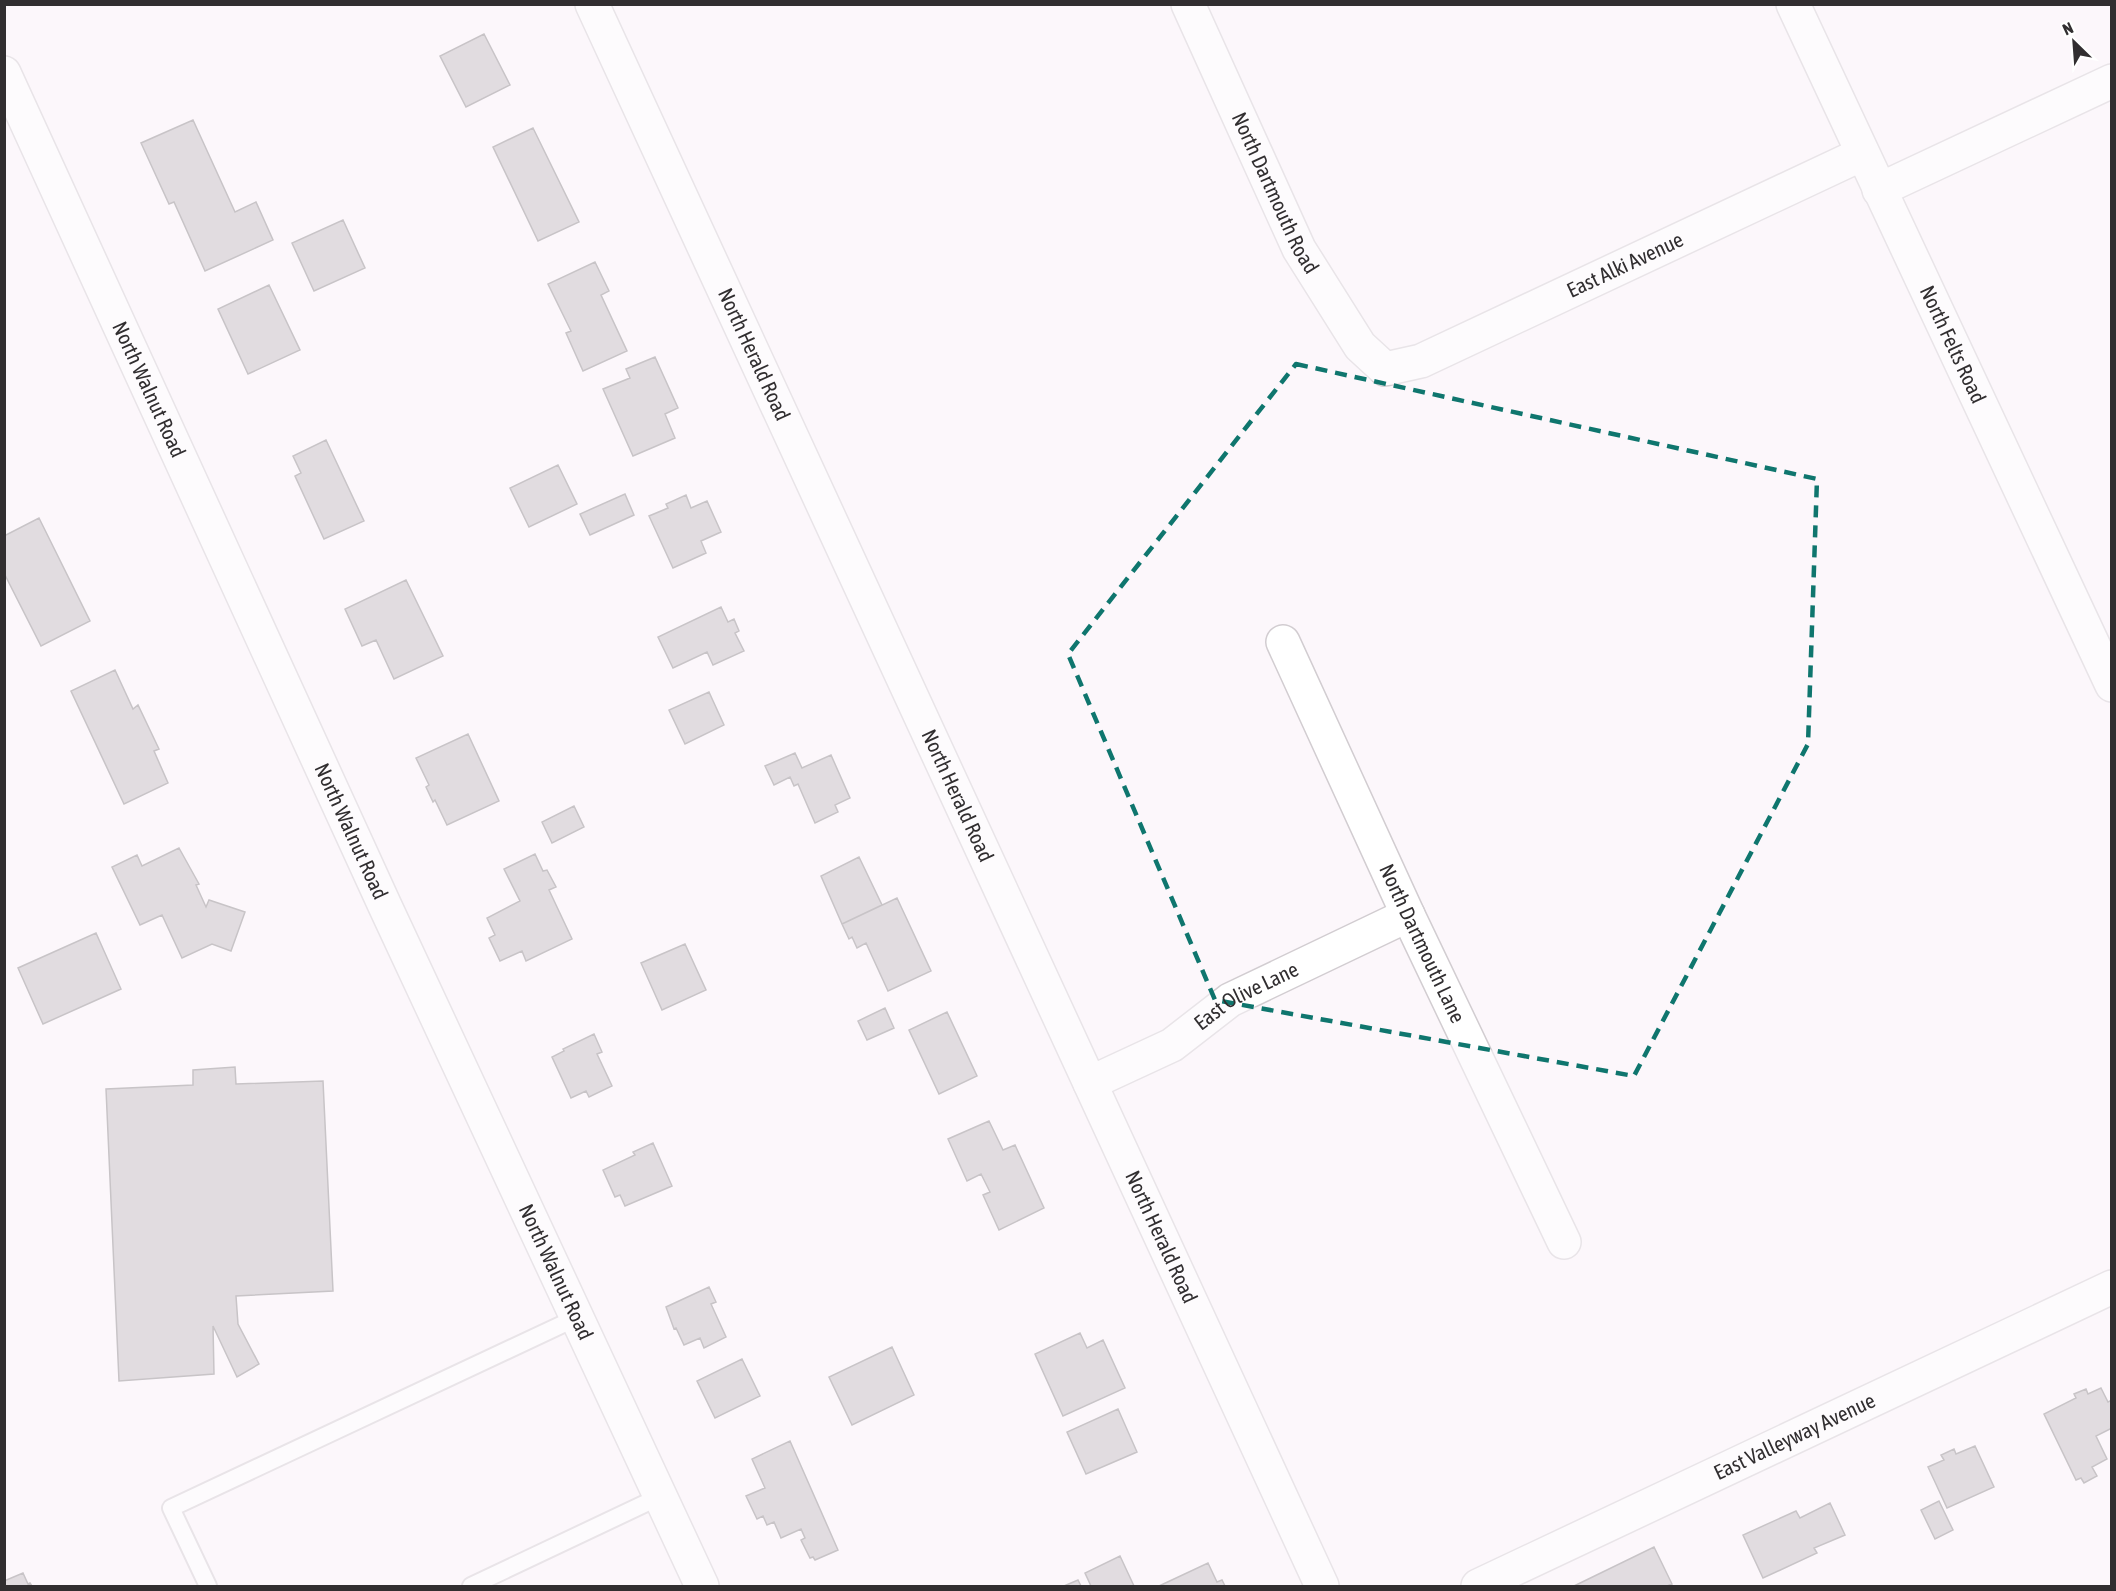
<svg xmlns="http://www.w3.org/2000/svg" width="2116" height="1591" font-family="'Asap Condensed',sans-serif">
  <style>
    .building { fill: #c1bbbf; stroke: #8a8588; stroke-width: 1.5 }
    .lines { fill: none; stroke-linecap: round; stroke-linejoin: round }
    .service-casing { stroke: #d2cdd1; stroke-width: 20 }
    .minor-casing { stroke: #d2cdd1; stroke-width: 36 }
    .service { stroke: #fff; stroke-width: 16 }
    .minor { stroke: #fff; stroke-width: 33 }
    .marked { fill: none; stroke: #0f766e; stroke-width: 4.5; stroke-dasharray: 12 8; stroke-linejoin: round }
    .labels { text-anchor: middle; stroke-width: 6; stroke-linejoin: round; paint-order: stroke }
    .street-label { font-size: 21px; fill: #312e30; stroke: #fff }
  </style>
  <rect width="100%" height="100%" fill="#fcf7fb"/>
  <path class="building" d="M484 34 510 85 466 107 440 56Z
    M193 120 235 212 256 202 273 240 205 271 174 202 169 204 141 143Z
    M533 128 579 222 538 241 493 147Z
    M343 220 365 268 314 291 292 243Z
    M595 262 609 291 601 295 627 351 583 371 566 333 571 331 548 284Z
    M269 285 300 350 248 374 218 309Z
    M655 357 678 408 665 414 675 438 633 456 603 389 630 378 626 369Z
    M326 440 364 521 324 539 295 476 301 473 293 456Z
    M558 465 577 504 529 527 510 488Z
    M625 494 634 515 590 535 580 514Z
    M686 495 691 508 707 501 721 532 701 541 706 553 673 568 649 516 668 508 666 504Z
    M39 518 90 621 41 646 4 573V536Z
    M406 580 443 656 394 679 376 640 362 646 345 609Z
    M721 607 728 622 734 619 739 631 735 633 744 651 713 665 707 652 673 668 658 637Z
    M115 670 133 709 138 705 159 749 154 751 168 783 124 804 71 691Z
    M709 692 724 725 685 744 669 710Z
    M468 734 499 801 447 825 435 800 433 802 426 787 429 785 416 758Z
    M795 753 802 768 831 755 850 798 835 805 838 812 815 823 798 784 794 786 790 777 774 785 765 766Z
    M574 806 584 827 552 843 542 822Z
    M179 848 199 884 196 885 206 907 209 900 245 912 231 951 212 944 182 958 162 915 140 925 112 867 137 855 142 866Z
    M535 854 543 871 547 870 556 887 549 890 572 939 526 961 522 951 500 961 489 938 495 935 487 918 520 901 504 869Z
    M859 857 882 905 842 924 821 876Z
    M897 898 931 971 888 991 866 943 857 948 852 937 849 939 842 924Z
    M96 933 121 989 43 1024 18 968Z
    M685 944 706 990 662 1010 641 963Z
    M885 1008 894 1028 867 1040 858 1021Z
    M947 1012 977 1076 939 1094 909 1030Z
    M594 1034 602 1052 597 1054 612 1086 589 1097 586 1091 571 1098 552 1057 564 1051 563 1049Z
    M235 1067 236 1084 323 1081 333 1291 236 1296 238 1324 259 1364 237 1377 213 1326 214 1374 119 1381 106 1089 193 1085V1070Z
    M989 1121 1003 1150 1015 1145 1044 1208 999 1230 983 1195 990 1192 981 1174 967 1181 948 1139Z
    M653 1143 672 1186 625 1206 620 1195 615 1197 603 1170 635 1155 633 1152Z
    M709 1287 716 1302 711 1304 726 1337 704 1348 700 1338 684 1345 676 1328 674 1329 666 1307Z
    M1080 1333 1087 1348 1103 1340 1125 1388 1063 1416 1035 1354Z
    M892 1347 914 1395 852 1425 829 1377Z
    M742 1359 760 1396 715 1418 697 1381Z
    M2101 1388 2108 1402 2112 1400V1428L2096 1436 2107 1459 2092 1467 2097 1476 2084 1483 2081 1478 2076 1480 2044 1414 2076 1398 2074 1394 2086 1389 2088 1394Z
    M1118 1409 1137 1452 1086 1474 1067 1432Z
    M790 1441 838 1550 815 1560 813 1557 810 1558 801 1540 805 1538 801 1529 781 1538 774 1522 767 1525 763 1516 757 1519 746 1496 765 1488 752 1459Z
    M1975 1446 1994 1487 1947 1508 1928 1467 1944 1460 1941 1455 1954 1449 1956 1454Z
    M1939 1501 1953 1530 1935 1539 1921 1510Z
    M1830 1503 1845 1535 1814 1548 1817 1553 1763 1578 1743 1535 1796 1511 1800 1518Z
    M1654 1547 1672 1584 1667 1586H1574Z
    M1120 1556 1134 1586H1091L1085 1573Z
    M1208 1563 1217 1582 1222 1580 1225 1586H1159Z
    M23 1573 28 1584 30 1583 32 1586H4V1581Z
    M1078 1580 1081 1586H1064Z"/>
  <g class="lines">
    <g class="service-casing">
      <path id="service" d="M208 1586 171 1508 578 1317
        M471 1586 661 1496"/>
    </g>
    <g class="minor-casing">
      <g id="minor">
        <path id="s1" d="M592 4 1322 1586"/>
        <path id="s2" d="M1188 4 1299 249 1360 346 1385 369 1421 361 1862 154"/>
        <path id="s3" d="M1793 4 2112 685"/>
        <path id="s4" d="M4 73 385 906 702 1586"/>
        <path d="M1879 190 2112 81"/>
        <path id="s5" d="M1283 642 1408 915 1564 1242"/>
        <path id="s6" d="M1090 1083 1172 1045 1230 1000 1408 915"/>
        <path id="s7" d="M1478 1586 2112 1287"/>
      </g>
    </g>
    <use href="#service" class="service"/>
    <use href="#minor" class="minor"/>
  </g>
  <path d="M0 0H2116V1591H0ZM1296 364 1817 479 1808 744 1634 1076 1215 1000 1068 654Z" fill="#fcf7fb" fill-opacity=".55" fill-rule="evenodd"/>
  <path class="marked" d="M1296 364 1817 479 1808 744 1634 1076 1215 1000 1068 654Z"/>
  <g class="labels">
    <g class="street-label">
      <text dy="7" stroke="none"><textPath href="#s2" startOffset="208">North Dartmouth Road</textPath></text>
      <text dy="7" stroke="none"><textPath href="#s2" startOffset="680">East Alki Avenue</textPath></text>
      <text dy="7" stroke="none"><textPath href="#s3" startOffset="376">North Felts Road</textPath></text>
      <text dy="7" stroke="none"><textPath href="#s1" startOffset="386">North Herald Road</textPath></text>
      <text dy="7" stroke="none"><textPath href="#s4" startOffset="348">North Walnut Road</textPath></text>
      <text dy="7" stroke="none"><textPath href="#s1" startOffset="872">North Herald Road</textPath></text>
      <text dy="7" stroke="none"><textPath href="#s4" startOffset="834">North Walnut Road</textPath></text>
      <text dy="7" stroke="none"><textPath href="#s5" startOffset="332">North Dartmouth Lane</textPath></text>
      <text dy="7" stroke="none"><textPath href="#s6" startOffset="180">East Olive Lane</textPath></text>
      <text dy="7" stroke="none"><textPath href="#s1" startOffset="1358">North Herald Road</textPath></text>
      <text dy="7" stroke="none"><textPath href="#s4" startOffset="1320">North Walnut Road</textPath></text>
      <text dy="7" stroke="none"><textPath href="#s7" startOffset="350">East Valleyway Avenue</textPath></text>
    </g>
  </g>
  <rect width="2116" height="1591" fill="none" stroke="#312e30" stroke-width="12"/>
  <g transform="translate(2074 42) rotate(335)" stroke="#ffffff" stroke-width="4.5" paint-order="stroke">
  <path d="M0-4.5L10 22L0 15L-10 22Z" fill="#312e30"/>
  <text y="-9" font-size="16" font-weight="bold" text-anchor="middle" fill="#312e30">N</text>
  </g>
</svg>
